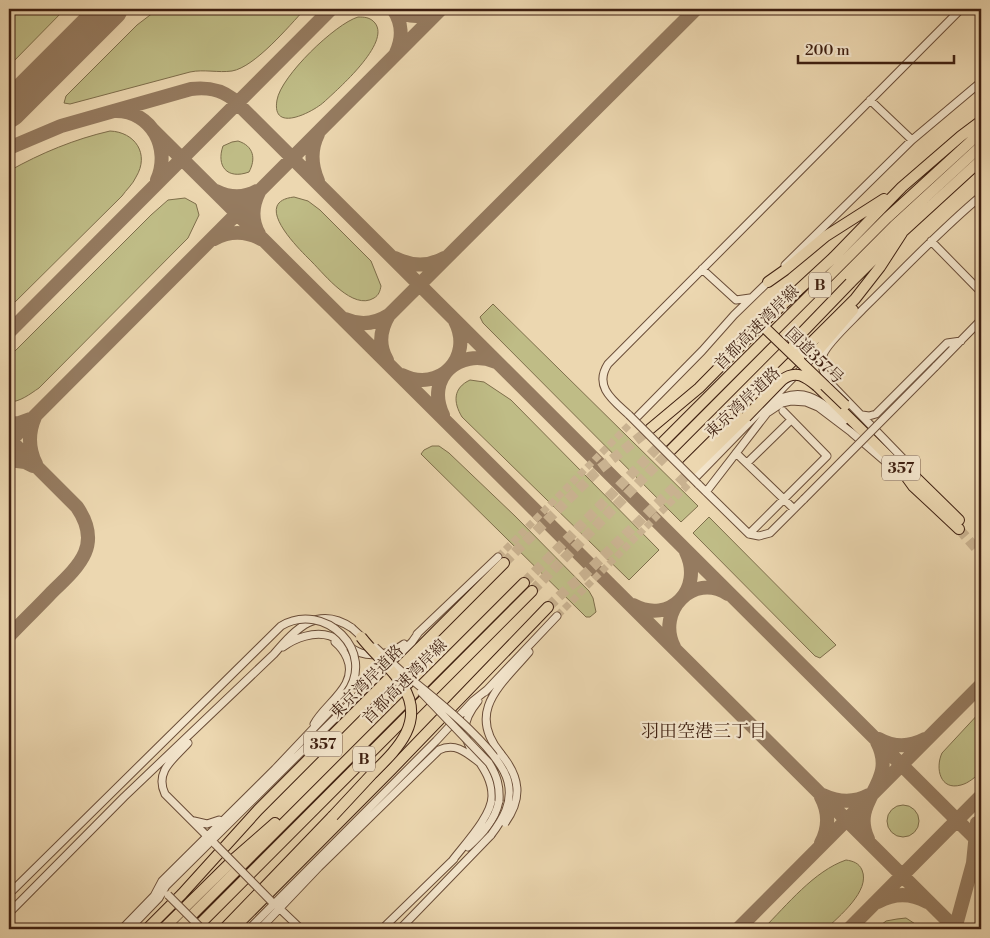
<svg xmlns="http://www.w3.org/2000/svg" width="990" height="938" font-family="'Libre Bodoni','Noto Serif JP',serif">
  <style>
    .green { fill: #bfbc86; stroke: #7e6e4b }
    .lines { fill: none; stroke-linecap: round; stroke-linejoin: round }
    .taxiway { stroke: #957b60; stroke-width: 14 }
    .runway { stroke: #957b60; stroke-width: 35 }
    .minor-tunnel { stroke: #c9b290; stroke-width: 7; stroke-dasharray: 7 3.5; stroke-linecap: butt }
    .highway-tunnel { stroke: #c9b290; stroke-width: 10; stroke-dasharray: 10 5; stroke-linecap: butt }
    .minor-casing { stroke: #6a4d38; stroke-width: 9 }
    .highway-casing { stroke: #3e1f10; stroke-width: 12 }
    .minor { stroke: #f3e5cc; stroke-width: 7 }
    .highway { stroke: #ecd7b0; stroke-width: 10 }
    .minor-bridge-casing { stroke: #6a4d38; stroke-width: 9; stroke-linecap: butt }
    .highway-bridge-casing { stroke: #3e1f10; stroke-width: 12; stroke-linecap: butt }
    .minor-bridge { stroke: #f3e5cc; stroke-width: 7 }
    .highway-bridge { stroke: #ecd7b0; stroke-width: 10 }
    .labels { text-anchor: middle; stroke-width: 4.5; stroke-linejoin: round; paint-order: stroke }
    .shield { fill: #f3e5cc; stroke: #745a48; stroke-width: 1 }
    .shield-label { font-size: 15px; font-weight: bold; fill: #3e1f10 }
    .street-label { font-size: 16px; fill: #3e1f10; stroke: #f3e5cc }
    .neighbourhood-label { font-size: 18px; fill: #3e1f10; stroke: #f3e5cc }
  </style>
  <rect width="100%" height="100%" fill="#ecd7b0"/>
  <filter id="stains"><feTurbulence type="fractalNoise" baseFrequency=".004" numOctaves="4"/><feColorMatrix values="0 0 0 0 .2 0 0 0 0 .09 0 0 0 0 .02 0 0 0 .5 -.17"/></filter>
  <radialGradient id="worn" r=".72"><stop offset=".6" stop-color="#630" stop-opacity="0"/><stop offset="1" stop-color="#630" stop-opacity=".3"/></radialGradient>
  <path class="green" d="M9 9H65L9 66Z
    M158 9H305C289 26 255 67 232 71 218 73 204 69 190 72L70 104 64 103 66 96 137 25Z
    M358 17C364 17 370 17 375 23 391 43 338 89 324 102 313 112 271 134 277 100 281 76 335 24 358 17Z
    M110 131C135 132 150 154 136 177 133 184 126 190 122 196L9 308V171C41 153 75 139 110 131Z
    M238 141C254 146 256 159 249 172 227 180 216 166 223 146L232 142Z
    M294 197 308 201 320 210 371 261 381 286C380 291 379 295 374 298 353 311 325 275 312 262 300 250 250 202 294 197Z
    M185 198 196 204 199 215 188 238 39 388C30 394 20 402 9 402V358L11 355 151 215 168 200Z
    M493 304 698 506 681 522 483 323 480 317Z
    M470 380 484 382 511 400 659 550 629 580 462 417C453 402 453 388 470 380Z
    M432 446H439L449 453 515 516 589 591 593 598 596 612 590 617H586L583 614 421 454 424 450Z
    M709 517 836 645 820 658 815 656 693 533Z
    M981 711V772C975 777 969 783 961 785 940 791 935 768 942 753Z
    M887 821a16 16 0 1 1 32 0a16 16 0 1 1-32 0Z
    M846 860C853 861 859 863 862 870 871 891 838 917 826 929H763C787 905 814 871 846 860Z
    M897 919 906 918 923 929H876L886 921Z"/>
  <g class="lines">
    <path class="taxiway" d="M393 9C402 22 403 38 396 53
      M394 9C408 18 423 18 438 10
      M90 28 119 9
      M116 111C152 111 171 149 157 180
      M153 130 956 929
      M318 134C310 150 311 165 318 181
      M9 148 61 126 191 89C207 87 220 89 233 99L981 844
      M216 191C230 198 244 198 257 191
      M259 192C252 206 251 220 259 234
      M214 239C229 231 246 231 261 239
      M395 258C411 266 428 267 444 258
      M345 319C361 326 375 324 389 315
      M9 332 331 9
      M387 360C378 345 380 330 389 315L696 9
      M402 375C439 393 474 358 455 321
      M443 415C425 378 459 347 496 362
      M35 417C28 433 28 448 36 464
      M9 424 19 423 30 419
      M9 439 77 507C103 545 79 566 52 592 38 607 23 621 9 636
      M9 442 441 9
      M9 460 25 462 33 466
      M633 605C670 625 704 589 686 552
      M674 647C656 611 693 572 728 594
      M879 739C895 748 910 747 925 739
      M823 795C838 802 854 803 869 795
      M821 797C829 812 829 828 821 843
      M868 839C849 799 899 784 877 742
      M878 902C894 893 911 893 927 902
      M738 929 981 685
      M849 929 981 796
      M955 929 973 863 977 823"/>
    <path class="runway" d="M9 110 110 9"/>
    <path class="minor-tunnel" d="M498 557 637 417
      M557 616 697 476"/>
    <path class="highway-tunnel" d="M959 529 981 554
      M504 563 596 472 650 429
      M524 583 663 442
      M532 591 671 450
      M548 607 569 587 582 577 692 470"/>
    <g class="minor-casing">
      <path id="minor" d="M870 100 912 140
        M931 241 981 292
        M785 265 912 140 981 82
        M702 269 736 300 750 298
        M935 367 981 320
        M769 405C801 383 819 399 844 421
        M629 415C614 401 593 387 608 364L961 9
        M862 415 869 416 876 414 947 343 961 341
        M638 416 702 351 734 315 770 280
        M736 453 794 509
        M747 463 791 420
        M914 470 830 383C824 374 820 366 823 355 827 343 854 319 863 309 902 271 939 231 981 196
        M697 476 819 351
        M698 484 749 534 759 536 770 533 804 499
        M706 492 767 413 782 403 791 401 806 402 818 407 851 432 894 469
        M749 534 827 456 783 411
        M417 634 498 557
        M283 647C295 638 314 631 330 636 341 640 350 649 361 653 375 658 393 652 404 644
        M485 692 557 616
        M314 724C325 703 359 686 347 658 344 651 341 647 335 642
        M188 743C175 758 154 771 165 794L209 838
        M501 754C465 711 502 684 529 652
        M194 821 207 824 219 820
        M468 847C482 834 495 821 499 801
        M452 861C464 845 492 816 492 796 492 757 442 744 478 701
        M278 907 301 929
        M9 913 124 797 274 654C296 628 318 605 352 628
        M122 929 154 896 162 881 275 769 346 694
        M129 929 159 898 166 886 412 642 419 632
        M249 929 436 741 473 701 488 689
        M260 929 319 867 439 750C456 742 467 753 480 763
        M382 929 454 859
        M400 929 491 835"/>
    </g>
    <g class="highway-casing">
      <path id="highway" d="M768 282 785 270 826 236 884 199
        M850 283 887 246 981 160
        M816 353 853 310
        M817 386 900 468 913 486 959 529
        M650 429 699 388 767 319 834 257 902 187 961 136 981 121
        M663 442 887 218 981 132
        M671 450 894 226 981 146
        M687 466 855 299 880 267 902 233
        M905 467 959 520
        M692 470 746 417
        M147 929 182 894 258 810 504 563
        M163 929 235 858 275 823
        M178 929 524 583
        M195 929 532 591
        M224 929 333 816
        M233 929 392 769 548 607"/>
    </g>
    <use href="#minor" class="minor"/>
    <use href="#highway" class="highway"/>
    <g class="minor-bridge-casing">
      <path id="minor-bridge" d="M629 415 698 484
        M804 499 935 367
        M352 628 364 639
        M375 647C387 658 399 670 412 680 438 701 501 751 508 782 513 803 503 819 491 835
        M421 692 489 763C497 776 500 786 499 801
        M501 754C520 777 523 798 505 823
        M215 844 271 901
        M9 894 281 626C324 600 378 652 346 694
        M168 895 202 929"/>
    </g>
    <g class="highway-bridge-casing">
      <path id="highway-bridge" d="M761 325 766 329 845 405
        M799 358 793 348 795 340 850 283
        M746 417 782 380C796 369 806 377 817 386
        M333 816C346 802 359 788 372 774 396 750 426 723 403 686 392 668 374 654 361 637"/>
    </g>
    <use href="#minor-bridge" class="minor-bridge"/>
    <use href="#highway-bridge" class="highway-bridge"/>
  </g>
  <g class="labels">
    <g class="shield">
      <rect x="809" y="272.5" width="22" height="25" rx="4"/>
      <rect x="882" y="455.5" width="38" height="25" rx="4"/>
      <rect x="304" y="731.5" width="38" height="25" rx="4"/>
      <rect x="353" y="746.5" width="22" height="25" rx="4"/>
    </g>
    <g class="shield-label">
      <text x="820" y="290">B</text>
      <text x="901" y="473">357</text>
      <text x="323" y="749">357</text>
      <text x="364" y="764">B</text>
    </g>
    <g class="street-label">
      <text transform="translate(756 327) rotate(-45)" y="6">首都高速湾岸線</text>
      <text transform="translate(815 355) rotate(44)" y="6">国道357号</text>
      <text transform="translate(742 402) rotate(-43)" y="6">東京湾岸道路</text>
      <text transform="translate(366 681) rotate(-45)" y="6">東京湾岸道路</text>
      <text transform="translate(404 681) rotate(-45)" y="6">首都高速湾岸線</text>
    </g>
    <g class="neighbourhood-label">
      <text x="704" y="737">羽田空港三丁目</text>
    </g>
  </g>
  <rect width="990" height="938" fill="none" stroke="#ecd7b0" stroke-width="30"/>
  <rect x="10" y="10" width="970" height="918" fill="none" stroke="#3e1f10" stroke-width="2.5"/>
  <rect x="15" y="15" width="960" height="908" fill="none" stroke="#3e1f10"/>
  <path d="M798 55v8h156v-8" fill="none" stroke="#3e1f10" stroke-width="2.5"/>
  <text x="805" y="55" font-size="15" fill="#3e1f10" stroke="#f3e5cc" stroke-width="4" paint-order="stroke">200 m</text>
  <rect width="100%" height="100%" filter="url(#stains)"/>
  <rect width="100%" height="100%" fill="url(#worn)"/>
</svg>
